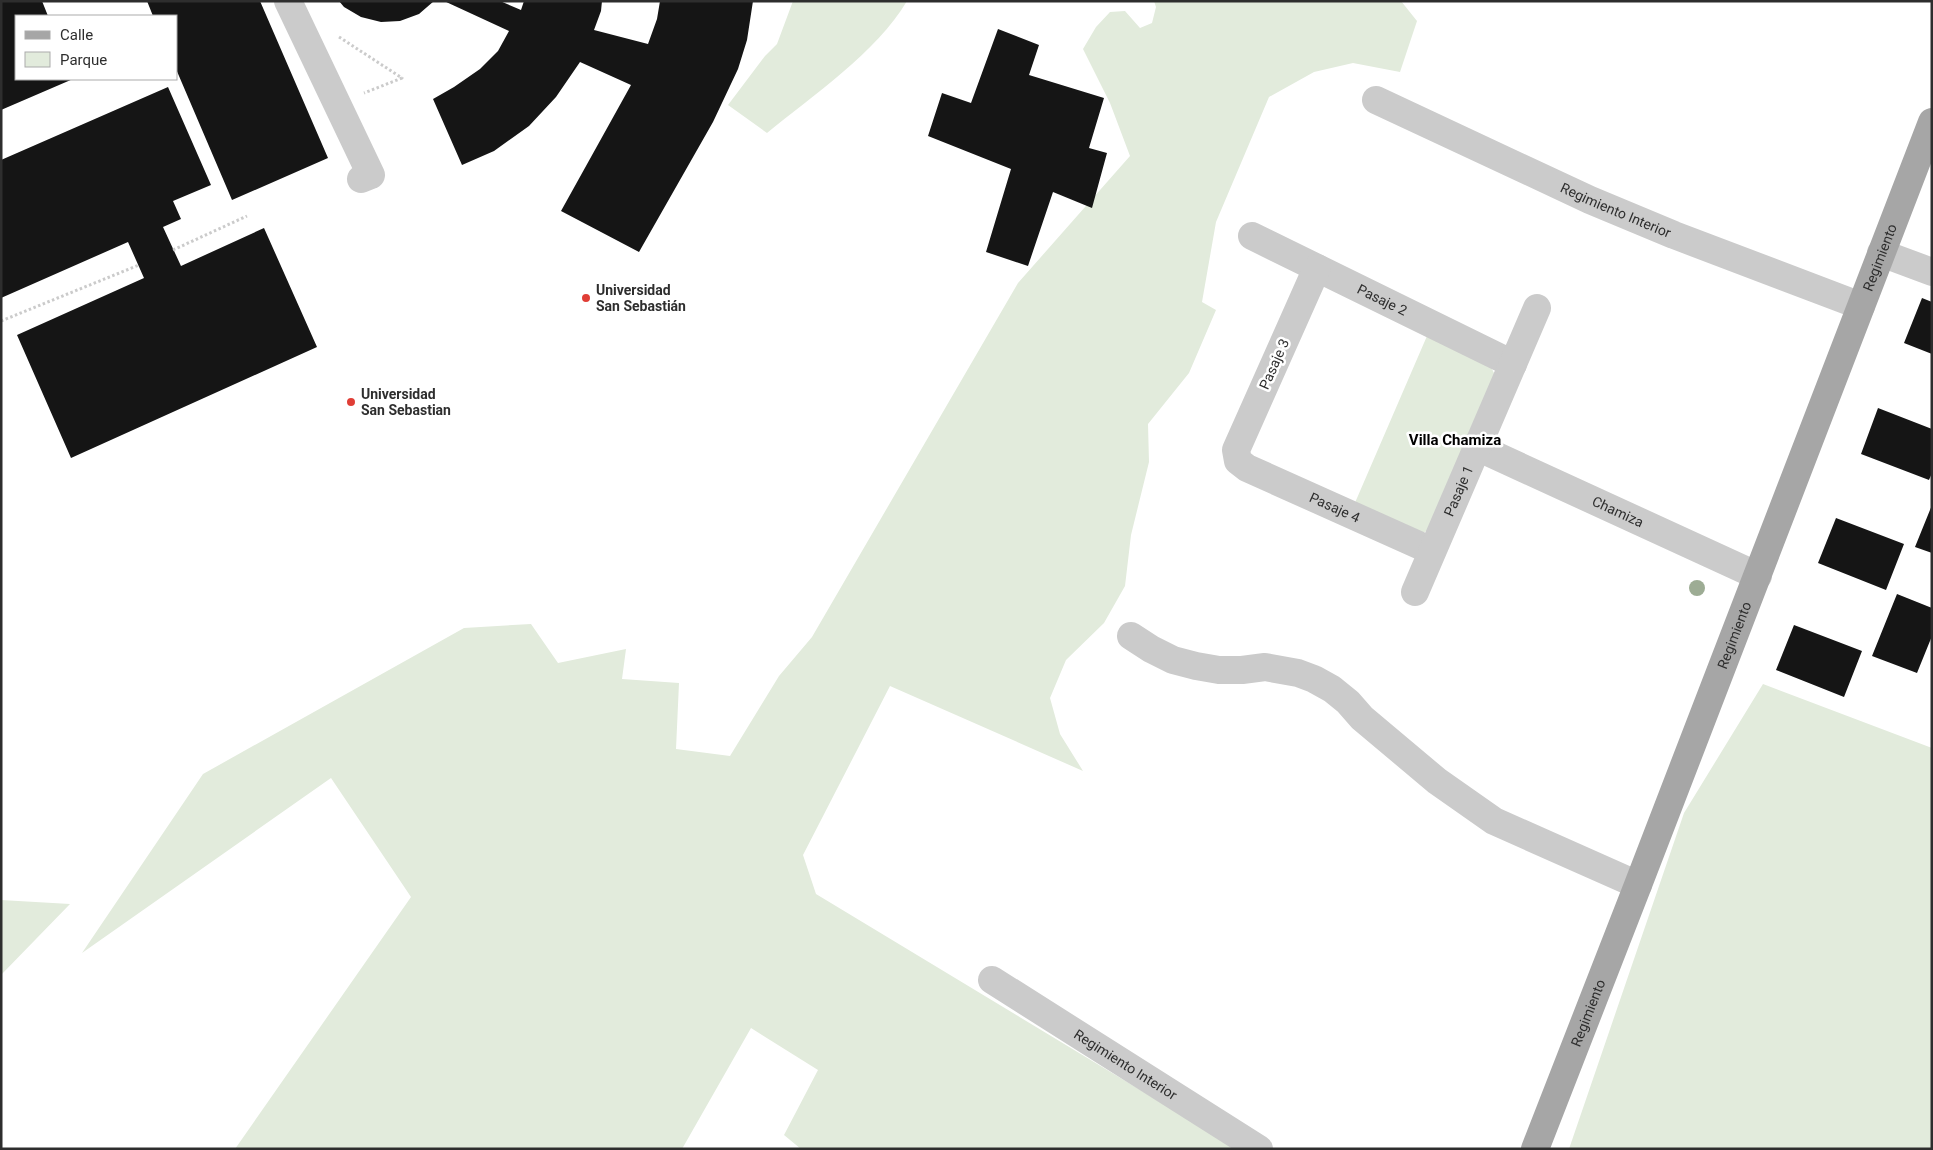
<svg xmlns="http://www.w3.org/2000/svg" width="1933" height="1150" font-family="Roboto,sans-serif">
  <style>
    .green { fill: #e2ebdc }
    .building { fill: #151515 }
    .lines { fill: none; stroke-linecap: round; stroke-linejoin: round }
    .path { stroke: #cbcbcb; stroke-width: 3; stroke-dasharray: 2.5 2.5; stroke-linecap: butt }
    .minor { stroke: #cbcbcb; stroke-width: 28 }
    .major { stroke: #a6a6a6; stroke-width: 28 }
    .tree { fill: #9dac94 }
    .poi-dot { fill: #e03e36; stroke: #fff; stroke-width: 2 }
    .labels { text-anchor: middle; stroke-width: 5; stroke-linejoin: round; paint-order: stroke }
    .street-label { font-size: 14px; fill: #2e2e2e; stroke: #fff }
    .poi-label { font-size: 14px; font-weight: bold; fill: #2e2e2e; stroke: #fff; text-anchor: start }
    .neighbourhood-label { font-size: 15px; font-weight: bold; fill: #000; stroke: #fff }
  </style>
  <rect width="100%" height="100%" fill="#fff"/>
  <path class="green" d="M793 1H907C877 52 812 96 767 133L728 105 765 56 777 44Z
    M1154 1H1401L1417 21 1400 72 1353 63 1314 72 1269 97 1216 222 1202 302 1216 310 1189 373 1148 424 1149 462 1131 535 1125 586 1104 623 1066 660 1050 698 1060 734 1083 771 890 686 803 855 816 894 1238 1149H801L784 1135 818 1070 751 1028 682 1149H235L411 897 331 778 82 953 203 774 464 628 531 624 558 663 626 649 622 679 679 683 676 749 730 756 779 676 812 637 1018 283 1130 156 1110 103 1083 49 1096 27 1110 12 1125 11 1140 28 1152 23 1156 7Z
    M1427 336 1491 367 1494 373V382L1427 531 1422 533 1354 505Z
    M1763 684 1932 748V1149H1569L1684 813Z
    M1 900 70 904 1 975Z"/>
  <path class="building" d="M1 1H42L48 16H16V79H73L1 110Z
    M147 1H260L328 158 232 200 176 69V16H153Z
    M339 1H434L419 14 400 21 381 22 361 17 344 7Z
    M444 1H500L521 10 524 1H602L601 11 594 30 648 44 657 19 660 1H753L747 40 738 69 713 122 639 252 561 211 631 85 580 62 556 97 529 126 494 151 462 165 433 99 454 87 480 69 498 51 509 31Z
    M998 29 1039 45 1029 75 1104 98 1089 148 1107 153 1092 208 1053 192 1028 266 986 252 1011 169 928 136 942 93 971 103Z
    M168 87 211 185 173 201 181 219 163 227 181 266 264 228 317 347 71 458 17 335 144 278 128 242 1 298V160Z
    M1922 298 1932 302V354L1904 343Z
    M1878 408 1932 429V473L1929 480 1861 454Z
    M1932 505V553L1915 547Z
    M1836 518 1904 544 1886 590 1818 563Z
    M1897 594 1932 608V636L1917 673 1872 656Z
    M1794 625 1862 651 1844 697 1776 670Z"/>
  <g class="lines">
    <path class="path" d="M339 37 402 78 364 93
      M173 250 247 216
      M1 321 139 265"/>
    <g class="minor">
      <path d="M288 1 371 175 361 179"/>
      <path id="s1" d="M1376 100 1590 200 1674 235 1861 306"/>
      <path id="s2" d="M1252 236 1513 364"/>
      <path d="M1881 253 1932 272"/>
      <path id="s3" d="M1317 268 1236 450 1238 461 1247 468 1432 551"/>
      <path id="s4" d="M1477 447 1758 576"/>
      <path id="s5" d="M1415 592 1537 308"/>
      <path d="M1131 636 1151 649 1173 660 1196 666 1219 670H1242L1265 667 1298 673 1314 679 1332 689 1348 702 1362 718 1437 781 1494 821 1638 885"/>
      <path id="s6" d="M992 980 1259 1149"/>
    </g>
    <path class="major" id="s7" d="M1535 1149 1638 885 1932 122"/>
  </g>
  <circle class="tree" cx="1697" cy="588" r="8"/>
  <g class="poi-dot">
    <circle cx="586" cy="298" r="5"/>
    <circle cx="351" cy="402" r="5"/>
  </g>
  <g class="labels">
    <g class="street-label">
      <text dy="5" stroke="none"><textPath href="#s1" startOffset="264">Regimiento Interior</textPath></text>
      <text dy="5" stroke="none"><textPath href="#s7" startOffset="956">Regimiento</textPath></text>
      <text dy="5" stroke="none"><textPath href="#s2" startOffset="145">Pasaje 2</textPath></text>
      <text transform="translate(1274 364) rotate(-66)" y="5">Pasaje 3</text>
      <text dy="5" stroke="none"><textPath href="#s5" startOffset="110">Pasaje 1</textPath></text>
      <text dy="5" stroke="none"><textPath href="#s3" startOffset="318">Pasaje 4</textPath></text>
      <text dy="5" stroke="none"><textPath href="#s4" startOffset="155">Chamiza</textPath></text>
      <text dy="5" stroke="none"><textPath href="#s7" startOffset="551">Regimiento</textPath></text>
      <text dy="5" stroke="none"><textPath href="#s7" startOffset="146">Regimiento</textPath></text>
      <text dy="5" stroke="none"><textPath href="#s6" startOffset="158">Regimiento Interior</textPath></text>
    </g>
    <g class="poi-label">
      <text x="596" y="295">Universidad<tspan x="596" dy="16">San Sebastián</tspan></text>
      <text x="361" y="399">Universidad<tspan x="361" dy="16">San Sebastian</tspan></text>
    </g>
    <g class="neighbourhood-label">
      <text x="1455" y="445">Villa Chamiza</text>
    </g>
  </g>
  <rect width="1933" height="1150" fill="none" stroke="#2e2e2e" stroke-width="5"/>
  <rect x="15" y="15" width="162" height="65" fill="#ffffff" stroke="#ababab"/>
  <rect x="25" y="31" width="25" height="8" fill="#a6a6a6" stroke="#ababab"/>
  <text x="60" y="40" font-size="15" fill="#2e2e2e">Calle</text>
  <rect x="25" y="52" width="25" height="15" fill="#e2ebdc" stroke="#ababab"/>
  <text x="60" y="65" font-size="15" fill="#2e2e2e">Parque</text>
</svg>
